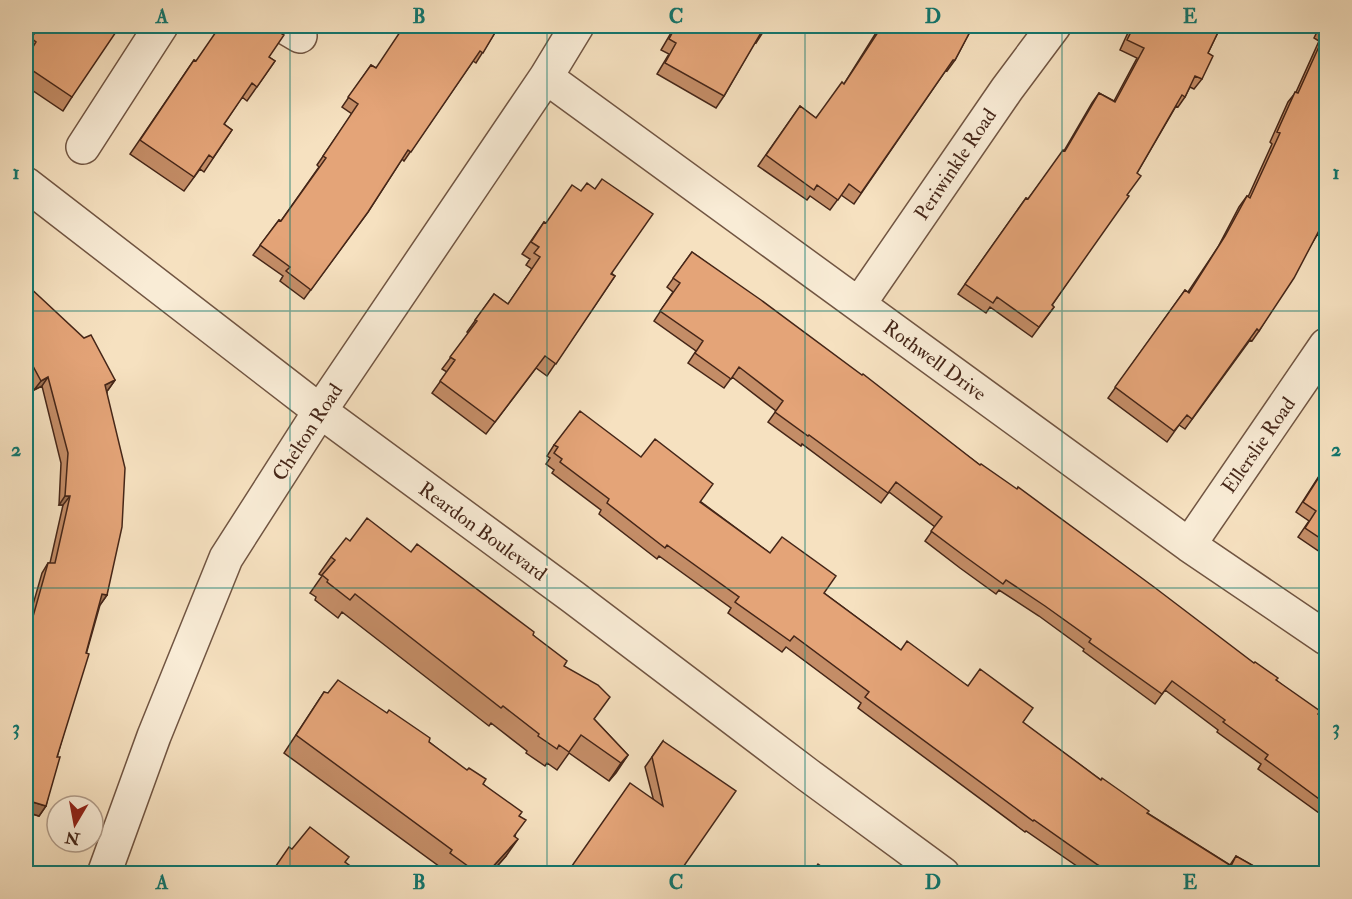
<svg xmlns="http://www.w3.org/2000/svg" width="1352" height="899" font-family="'IM FELL Double Pica',serif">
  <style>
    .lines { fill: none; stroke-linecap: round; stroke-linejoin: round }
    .minor-casing { stroke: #715542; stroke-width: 36 }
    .minor { stroke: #f9ecd6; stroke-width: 33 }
    .wall { fill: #c48d67; stroke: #452618; stroke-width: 1.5 }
    .shaded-wall { fill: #a07354; stroke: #452618; stroke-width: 1.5 }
    .building { fill: #e4a478; stroke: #452618; stroke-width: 1.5 }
    .grid { fill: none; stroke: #0f766e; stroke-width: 1.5; stroke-opacity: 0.55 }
    .labels { text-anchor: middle; stroke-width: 5; stroke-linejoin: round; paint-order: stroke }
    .street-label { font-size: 20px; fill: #452618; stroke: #f9ecd6 }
    .neatline { fill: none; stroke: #0f766e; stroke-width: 2 }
    .grid-label { font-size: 20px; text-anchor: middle; font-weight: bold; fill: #0f766e }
  </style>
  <rect width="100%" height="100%" fill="#f6e1c0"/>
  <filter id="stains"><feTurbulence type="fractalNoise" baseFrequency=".00333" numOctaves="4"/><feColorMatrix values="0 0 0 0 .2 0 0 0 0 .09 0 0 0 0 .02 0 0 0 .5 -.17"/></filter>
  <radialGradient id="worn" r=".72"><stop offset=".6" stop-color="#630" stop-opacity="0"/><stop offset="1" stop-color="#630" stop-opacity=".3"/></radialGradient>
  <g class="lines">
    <g class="minor-casing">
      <path id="minor" d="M283 26 300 36
        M546 77 1189 545 1326 638
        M83 147 161 26
        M26 184 320 411 573 597 808 775 943 874
        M859 304 1007 89 1054 26
        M1189 545 1326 345
        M104 874 154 736 226 558 320 411 546 77 577 26"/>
    </g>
    <use href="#minor" class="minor"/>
  </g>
  <path class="wall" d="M39 26 72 97 63 111 26 86V57L27 56 26 55V46Z
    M499 26 476 63 473 61 404 161 402 159 368 212 304 299 280 281 283 276 253 255 279 220 281 221 319 167 317 165 352 114 342 107 371 65 376 68Z
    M675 26H767L756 43 755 42 724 96 716 108 657 74 669 54 661 50Z
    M874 26H973L955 60 947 71 946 70 854 204 841 195 830 210 810 196 807 200 758 166 800 106 816 118 844 84 879 28Z
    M1131 26H1221L1208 53 1202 79 1194 89 1190 87 1185 97 1178 107 1176 106 1137 173 1127 195 1052 305 1054 307 1032 337 990 307 986 313 958 294 1026 198 1028 199 1064 151 1092 103 1099 93 1114 101 1137 58 1120 50Z
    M1320 26H1326V227L1320 236 1317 235 1259 331 1252 341 1250 340 1185 429 1179 425 1167 442 1108 398 1185 290 1188 292 1218 247 1239 207 1247 196 1248 197 1272 144 1270 142 1288 102 1296 92 1319 41 1314 38Z
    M269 57 275 61 247 101 242 97 224 124 232 130 204 172 200 169 184 191 130 154 194 60 196 61Z
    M544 222 615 276 547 376 536 368 486 434 432 393 447 372 442 369 469 333 467 332 494 294 508 304 532 269 526 265 530 259 522 254Z
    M692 252 980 465 1276 680 1326 720V818L1258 769 1261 764 1217 732 1218 730 1165 690 1155 704 1083 651 1084 649 1039 616 999 590 996 594 960 568 925 541 935 527 889 492 881 503 802 444 801 446 768 422 776 411 732 377 724 388 688 363 696 351 654 321 673 292 667 287Z
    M26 284 115 380 108 390 107 391V595L100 605 57 757 46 806 39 816 26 812V629L42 573 48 563H50L63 505H59L61 463 42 386 34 390 26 374Z
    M554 445 701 502 901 650 968 686 1023 723 1101 780 1147 813 1230 865 1236 856 1266 873H1087L1026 831 1025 832 858 708 861 703 786 647 782 652 728 613 731 608 659 556 657 559 599 514 601 510 552 473 554 470 546 464 550 458 547 456Z
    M1326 465V556L1298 537 1309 521 1296 512Z
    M350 541 411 552 533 635 564 666 594 719 628 755 609 781 569 753 557 770 547 763 545 766 526 753 527 751 491 723 489 726 342 612 338 618 315 600 316 597 310 593 322 576 319 574 331 557Z
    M324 692 429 742 483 784 519 816 515 837 506 856 491 873H442L438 870 440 867 284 753Z
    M663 741 679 873 653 798 645 767Z"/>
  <path class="shaded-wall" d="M48 377 42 386 34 390 41 381Z
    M115 380 108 390 99 395 105 385Z
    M65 496H70L63 505H59Z
    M102 594 107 595 100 605 96 604Z
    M628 755 616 773 609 781 621 763Z
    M26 800 46 806 39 816 26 812Z
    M518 839 506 856 491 873H487Z"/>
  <path class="building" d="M40 26H120L72 97 26 66V58L36 42 31 38Z
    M220 26H269L284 35 269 57 275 61 257 87 252 83 224 124 232 130 213 158 209 155 194 177 140 140 194 60 196 61Z
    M404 26H499L483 53 480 51 411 152 408 150 368 212 311 290 286 271 290 267 260 245 279 220 281 221 326 158 323 156 358 104 348 97 371 65 376 68Z
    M676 26H767L764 32 762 31 724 96 665 63 676 43 669 39Z
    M882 26H973L955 60H953L861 193 849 184 838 200 817 185 814 190 766 155 800 106 816 118 842 82 844 84Z
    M1134 26H1221L1208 53 1213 56 1202 79 1195 76 1185 97 1182 95 1137 173 1141 176 1127 195 1129 196 1052 305 1054 307 1039 327 997 297 993 303 965 284 1026 198 1028 199 1063 150 1065 151 1099 93 1115 102 1144 48 1127 40Z
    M1322 26H1326V30L1321 28Z
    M1326 31V225L1323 223 1294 278 1259 331 1257 329 1192 419 1187 415 1174 431 1115 387 1185 290 1189 293 1225 236 1247 196 1250 198 1280 133 1277 132 1295 92 1298 93Z
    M602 179 653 214 611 274 615 276 556 364 545 356 495 422 440 381 455 360 450 357 477 321 475 320 494 294 508 304 540 257 534 253 539 247 531 242 544 222 546 223 572 185 581 191 587 183 595 189Z
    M692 252 761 300 862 375 863 374 980 465 981 464 1017 489 1018 487 1154 587 1254 663 1255 662 1278 678 1276 680 1320 711 1318 714 1326 720V804L1265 759 1268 755 1223 722 1225 720 1172 681 1162 694 1089 642 1091 639 1045 606 1006 580 1003 584 967 558 931 531 942 517 896 482 888 493 809 435 808 436 775 412 783 401 739 367 731 379 695 353 703 341 660 311 680 283 673 278Z
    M26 284 84 338 91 335 115 380 105 385 125 468 122 527 107 595 102 594 86 653 89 654 57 757H60L46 806 26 800V638H27L48 563H55L70 496H65L68 453 48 377 41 381 26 353Z
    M580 411 641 457 655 439 713 484 700 502 770 553 782 537 836 576 824 593 901 650 907 641 968 686 980 669 1033 708 1023 722 1101 780 1102 778 1149 811 1147 813 1231 866 1236 856 1266 873H1112L1098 865 1034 820 1033 821 865 697 869 692 794 636 790 641 735 602 739 597 667 545 665 548 607 503 609 499 560 462 562 459 554 453 558 447 554 445Z
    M1326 466V542L1305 528 1316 511 1303 502Z
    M367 518 411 552 417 544 534 632 533 635 567 661 564 666 598 685 610 697 594 719 628 755 621 763 581 735 569 752 559 745 557 749 538 736 539 734 503 706 501 708 355 594 350 600 327 582 328 580 322 575 335 560 331 557 346 538 350 541Z
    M338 680 387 713 389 710 430 738 429 742 467 770 469 768 486 779 483 784 522 812 519 816 526 820 514 836 518 839 487 873H483L474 866 472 869 450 853 452 850 296 735 324 692 328 693Z
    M663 741 736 791 679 873H567L630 783 663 806 652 757Z
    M310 827 349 857 345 862 360 873H271L289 847 292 849Z
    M818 864 831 873H812Z"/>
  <path class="grid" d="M290 26V874M547 26V874M805 26V874M1062 26V874M26 311H1326M26 588H1326"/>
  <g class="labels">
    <g class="street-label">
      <text transform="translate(955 164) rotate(-56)" y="7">Periwinkle Road</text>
      <text transform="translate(935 360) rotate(36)" y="7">Rothwell Drive</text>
      <text transform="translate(307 432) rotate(-57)" y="7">Chelton Road</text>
      <text transform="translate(1258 445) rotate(-55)" y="7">Ellerslie Road</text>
      <text transform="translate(483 531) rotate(36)" y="7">Reardon Boulevard</text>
    </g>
  </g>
  <rect width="1352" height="899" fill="none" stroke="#f6e1c0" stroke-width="66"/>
  <g transform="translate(75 824) rotate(190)"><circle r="28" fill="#f9ecd6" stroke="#b19d8a" stroke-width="1.5"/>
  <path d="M0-4.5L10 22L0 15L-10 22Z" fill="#8f2418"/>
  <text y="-9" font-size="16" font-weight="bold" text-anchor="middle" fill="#452618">N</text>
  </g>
  <rect x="33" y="33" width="1286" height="833" class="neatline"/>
  <g class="grid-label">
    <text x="162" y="23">A</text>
    <text x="419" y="23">B</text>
    <text x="676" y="23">C</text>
    <text x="933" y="23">D</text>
    <text x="1190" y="23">E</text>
    <text x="16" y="179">1</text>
    <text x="1336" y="179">1</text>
    <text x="16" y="456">2</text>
    <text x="1336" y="456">2</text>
    <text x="16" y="734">3</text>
    <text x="1336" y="734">3</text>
    <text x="162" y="889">A</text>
    <text x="419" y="889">B</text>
    <text x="676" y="889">C</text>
    <text x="933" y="889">D</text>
    <text x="1190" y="889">E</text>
  </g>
  <rect width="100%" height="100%" filter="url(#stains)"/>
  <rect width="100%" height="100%" fill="url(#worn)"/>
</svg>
